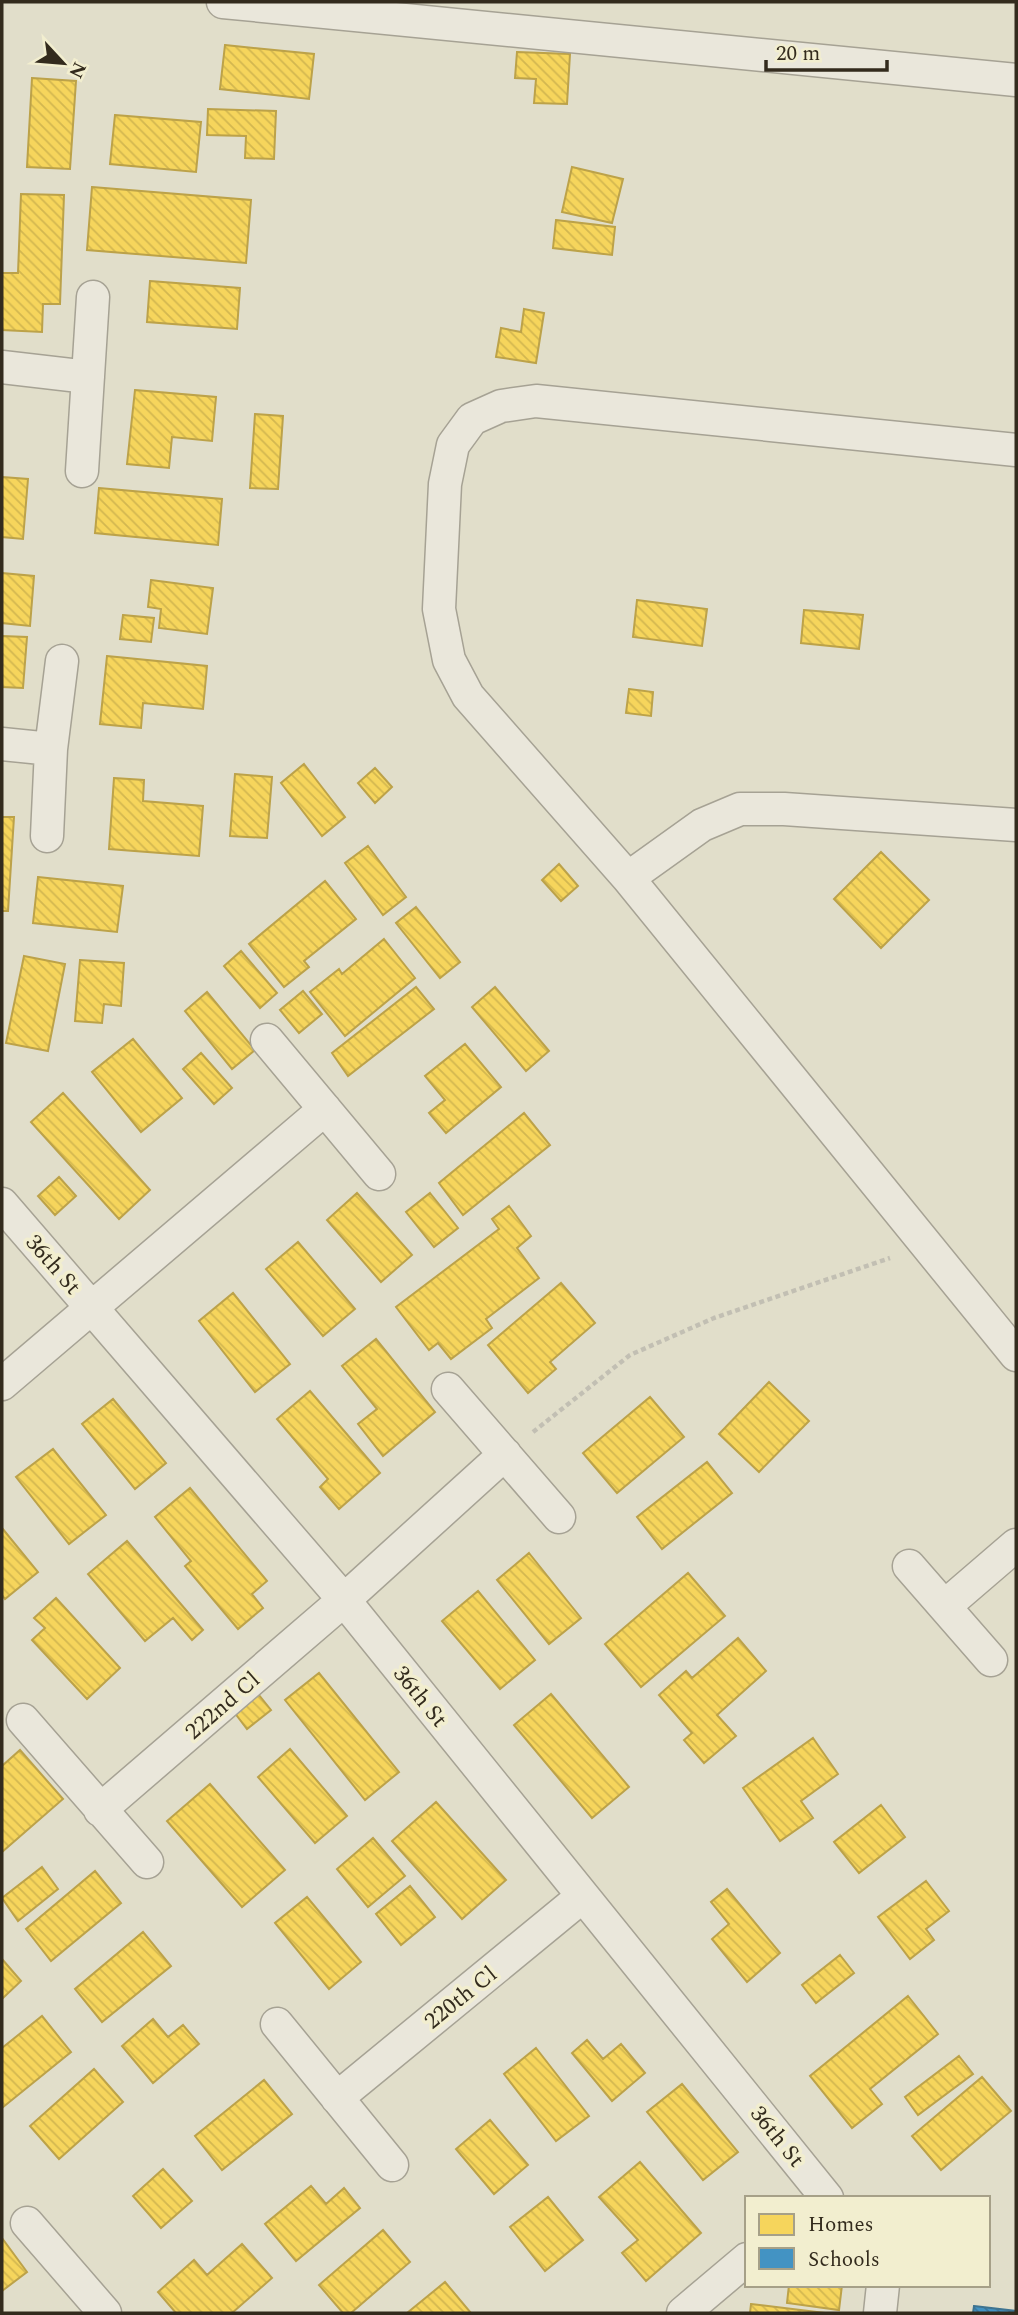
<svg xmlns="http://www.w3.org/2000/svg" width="1018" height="2315" font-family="Spectral,serif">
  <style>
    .homes { fill: url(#homes-back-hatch); stroke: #bca249; stroke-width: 2 }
    .schools { fill: url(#schools-back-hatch); stroke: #3e7491; stroke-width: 2 }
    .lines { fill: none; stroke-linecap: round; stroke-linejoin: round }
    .minor-casing { stroke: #a6a294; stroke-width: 35 }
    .path { stroke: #c2bfb3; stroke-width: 4.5; stroke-dasharray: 5 3.5; stroke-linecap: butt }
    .minor { stroke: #eae7db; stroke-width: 32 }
    .labels { text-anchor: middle; stroke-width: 7; stroke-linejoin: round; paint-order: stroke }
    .street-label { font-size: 23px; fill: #332b1d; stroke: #f2eecf }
  </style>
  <defs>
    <pattern id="homes-back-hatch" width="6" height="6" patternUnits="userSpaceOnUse" patternTransform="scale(1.75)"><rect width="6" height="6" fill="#f6d55c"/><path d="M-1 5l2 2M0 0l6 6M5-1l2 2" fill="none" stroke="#d3b750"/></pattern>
    <pattern id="schools-back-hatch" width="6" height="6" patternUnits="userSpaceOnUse" patternTransform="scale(1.75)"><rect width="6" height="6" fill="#4393c3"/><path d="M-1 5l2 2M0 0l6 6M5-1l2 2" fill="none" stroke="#39789e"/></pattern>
  </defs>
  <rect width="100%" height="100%" fill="#e1deca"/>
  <path class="homes" d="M225 45 314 54 309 99 220 89Z
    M517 52 570 54 567 104 534 103 536 79 515 78Z
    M32 78 76 81 70 169 27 167Z
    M208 109 276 111 274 159 245 158 246 136 207 135Z
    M115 115 201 122 196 172 110 164Z
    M572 167 623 179 612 223 562 212Z
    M92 187 251 200 246 263 87 250Z
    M21 194 64 195 60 304H43L42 332 2 330V273H18Z
    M556 220 615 227 612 255 553 248Z
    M150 281 240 288 237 329 147 322Z
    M524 309 544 313 536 363 496 357 501 328 521 332Z
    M135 390 216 397 212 441 172 437 169 468 127 464Z
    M255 414 283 416 278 489 250 488Z
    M2 477 28 479 23 539 2 537Z
    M99 488 222 499 218 545 95 533Z
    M2 573 34 576 30 626 2 623Z
    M151 580 213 588 207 634 159 628 161 609 148 607Z
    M637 600 707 609 702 646 633 637Z
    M804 610 863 615 859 649 801 643Z
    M123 615 154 618 151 642 120 639Z
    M2 636 27 637 23 688 2 687Z
    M107 656 207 666 203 709 143 703 141 728 100 724Z
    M629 689 653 692 651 716 626 713Z
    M304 764 345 817 322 836 281 783Z
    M375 768 392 787 375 803 358 783Z
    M235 774 272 777 267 838 230 836Z
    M114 778 144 780 143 801 203 806 199 856 109 849Z
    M2 817H14L8 911H2Z
    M368 846 406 897 383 915 345 863Z
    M881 852 929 900 881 948 834 899Z
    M559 864 578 886 561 901 542 880Z
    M38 877 123 886 117 932 33 923Z
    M325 881 356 919 304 961 309 967 284 987 249 944Z
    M416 907 460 962 440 978 396 923Z
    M384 939 415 978 345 1036 310 992 339 969 342 974Z
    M241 951 277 993 260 1008 224 966Z
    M24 956 65 964 48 1051 6 1043Z
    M80 960 124 963 121 1006 104 1004 102 1023 75 1021Z
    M416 987 434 1009 348 1076 332 1053Z
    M495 987 549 1051 526 1071 472 1007Z
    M303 991 322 1014 299 1033 280 1010Z
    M207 992 255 1050 232 1069 185 1011Z
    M133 1039 182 1098 141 1132 92 1072Z
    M465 1044 501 1087 446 1133 429 1113 445 1100 425 1076Z
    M201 1053 232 1088 214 1104 183 1069Z
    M63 1093 150 1190 119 1219 31 1122Z
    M524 1113 550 1145 463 1215 439 1183Z
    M59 1177 76 1196 55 1215 38 1196Z
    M357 1193 412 1255 381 1282 327 1220Z
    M430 1193 458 1228 434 1247 406 1212Z
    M509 1206 531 1236 517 1248 539 1278 486 1319 492 1328 451 1359 438 1343 429 1350 396 1307 499 1229 492 1219Z
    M298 1242 355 1309 323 1336 266 1269Z
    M561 1283 595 1323 550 1362 556 1369 528 1393 488 1345Z
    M233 1293 290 1364 255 1392 199 1321Z
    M376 1339 435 1412 383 1456 358 1424 377 1409 342 1366Z
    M769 1382 809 1421 759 1472 719 1434Z
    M310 1391 380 1473 339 1509 320 1487 328 1479 277 1419Z
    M650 1397 684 1437 617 1493 583 1453Z
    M113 1399 166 1463 135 1489 82 1424Z
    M53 1449 106 1515 69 1544 16 1477Z
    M707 1462 732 1493 662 1549 637 1517Z
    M190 1488 267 1581 252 1594 263 1608 238 1629 185 1566 191 1561 155 1517Z
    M2 1528 38 1572 5 1599 2 1595Z
    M127 1541 203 1630 192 1640 173 1618 145 1641 88 1574Z
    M529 1553 581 1618 549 1644 497 1580Z
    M688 1573 725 1616 641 1687 605 1644Z
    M478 1591 535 1660 500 1689 442 1621Z
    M56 1598 120 1668 87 1699 32 1640 45 1628 34 1618Z
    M738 1638 766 1671 717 1715 736 1736 704 1763 684 1740 692 1733 659 1695 686 1671 692 1678Z
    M319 1673 399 1772 365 1800 285 1700Z
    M255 1690 271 1710 247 1729 231 1708Z
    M551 1694 629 1787 592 1818 514 1725Z
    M813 1738 838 1774 801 1801 813 1818 780 1841 743 1788Z
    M290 1749 347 1816 315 1843 258 1777Z
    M20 1750 63 1799 2 1852V1766Z
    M210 1784 285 1870 242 1907 167 1821Z
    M436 1802 506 1880 462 1919 392 1841Z
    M881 1805 905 1837 859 1873 834 1842Z
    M373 1838 405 1876 368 1907 337 1869Z
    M42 1867 58 1889 18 1921 2 1898Z
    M95 1871 121 1903 51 1961 26 1929Z
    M926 1881 949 1911 926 1929 934 1940 910 1959 878 1917Z
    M410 1886 435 1917 401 1945 376 1914Z
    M727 1889 780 1953 747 1982 712 1939 729 1924 711 1902Z
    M307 1897 361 1962 329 1989 275 1923Z
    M143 1932 171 1966 102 2022 75 1989Z
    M840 1955 854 1973 816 2003 802 1985Z
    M2 1959 21 1981 2 1999Z
    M908 1996 938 2034 870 2089 882 2104 852 2128 810 2076Z
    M42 2016 71 2052 2 2108V2048Z
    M153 2019 168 2037 183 2025 199 2044 153 2083 122 2046Z
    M587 2040 603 2059 621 2044 645 2073 612 2101 572 2053Z
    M536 2048 589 2116 556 2141 504 2074Z
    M959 2056 973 2074 918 2115 905 2097Z
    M94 2069 123 2102 59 2159 30 2126Z
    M982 2077 1011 2111 941 2170 912 2136Z
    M264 2080 292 2114 222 2170 195 2136Z
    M682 2084 738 2152 703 2180 647 2112Z
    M490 2120 528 2165 494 2194 456 2149Z
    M640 2162 701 2233 646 2281 622 2253 638 2240 599 2197Z
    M163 2169 192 2201 161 2228 133 2196Z
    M311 2186 326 2204 344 2188 360 2208 296 2261 265 2224Z
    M548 2197 583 2240 545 2271 510 2227Z
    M383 2230 410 2262 351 2313H343L319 2285Z
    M2 2238 27 2272 2 2291Z
    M242 2244 272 2278 232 2313H176L158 2292 194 2260 207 2275Z
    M445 2282 471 2313H407Z
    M789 2285H842L839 2310 787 2303Z
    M751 2304 825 2313H750Z"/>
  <path class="schools" d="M974 2306 1016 2311V2313H973Z"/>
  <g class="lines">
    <g class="minor-casing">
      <path id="minor" d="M223 2 1016 80
        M2 367 88 377
        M1016 450 536 401 501 406 472 419 453 445 445 484 439 609 449 660 468 696 628 878 1016 1355
        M82 471 93 297
        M2 744 51 749
        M47 836 51 749 62 661
        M628 878 702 825 740 809H784L1016 825
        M267 1040 379 1174
        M2 1204 344 1600 827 2198
        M2 1384 325 1109
        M448 1389 559 1517
        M909 1566 991 1660
        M945 1606 1016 1545
        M23 1720 147 1862
        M100 1810 344 1600 505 1454
        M277 2024 392 2165
        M337 2098 583 1896
        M27 2223 105 2313
        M683 2313 747 2259
        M880 2313 883 2285"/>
    </g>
    <path class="path" d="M533 1432 630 1355 714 1318 890 1258"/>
    <use href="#minor" class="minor"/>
  </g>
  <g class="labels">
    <g class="street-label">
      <text transform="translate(54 1264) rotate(49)" y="8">36th St</text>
      <text transform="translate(421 1696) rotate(51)" y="8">36th St</text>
      <text transform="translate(222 1705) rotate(-41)" y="8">222nd Cl</text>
      <text transform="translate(460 1997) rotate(-39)" y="8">220th Cl</text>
      <text transform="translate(778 2136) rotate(51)" y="8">36th St</text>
    </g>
  </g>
  <rect width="1018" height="2315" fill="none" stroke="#332b1d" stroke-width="7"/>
  <rect x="745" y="2196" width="245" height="91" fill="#f2eecf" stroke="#a6a088" stroke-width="2"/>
  <rect x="759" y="2214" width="35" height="21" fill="#f6d55c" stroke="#a6a088" stroke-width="2"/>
  <text x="808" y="2231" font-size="21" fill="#332b1d">Homes</text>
  <rect x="759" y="2248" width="35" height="21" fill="#4393c3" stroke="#a6a088" stroke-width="2"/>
  <text x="808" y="2266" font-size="21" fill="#332b1d">Schools</text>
  <g transform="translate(63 63) rotate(116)" stroke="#f2eecf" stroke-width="5" paint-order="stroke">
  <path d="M0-5L12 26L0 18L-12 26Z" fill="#332b1d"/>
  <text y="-10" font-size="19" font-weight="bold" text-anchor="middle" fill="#332b1d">N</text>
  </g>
  <path d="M766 60v10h121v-10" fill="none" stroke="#332b1d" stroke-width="3.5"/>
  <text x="776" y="60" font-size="21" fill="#332b1d" stroke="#f2eecf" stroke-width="5" paint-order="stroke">20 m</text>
</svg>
